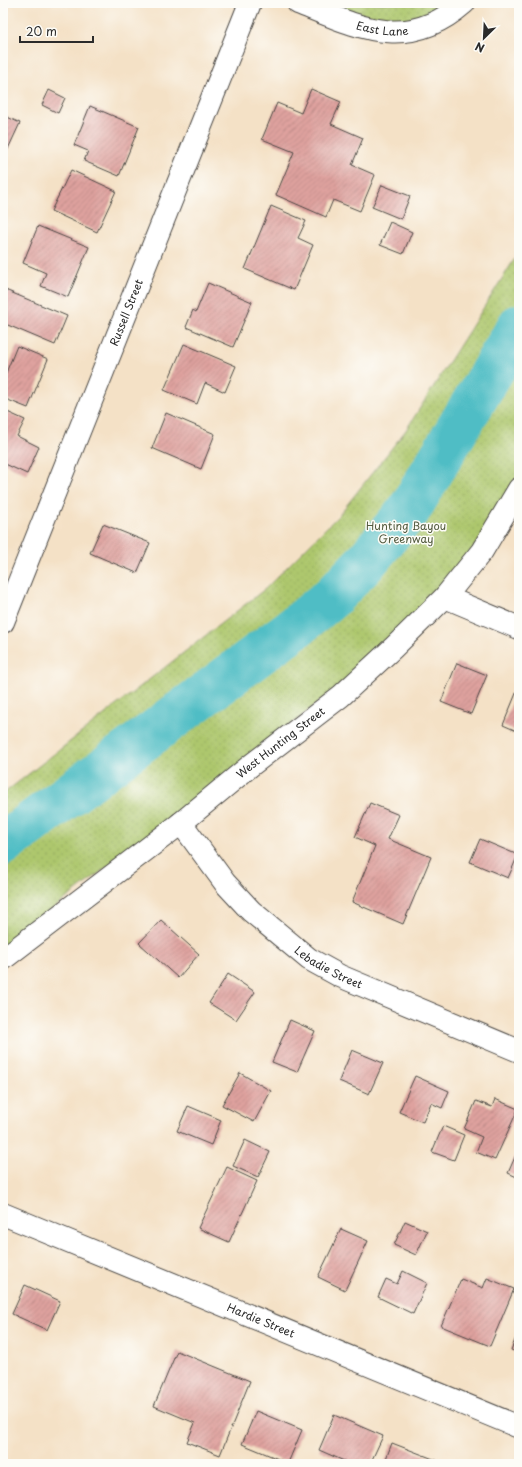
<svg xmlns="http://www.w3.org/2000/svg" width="522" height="1467" font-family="'Playpen Sans',sans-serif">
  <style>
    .grass { fill: url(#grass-dots); stroke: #6c794c }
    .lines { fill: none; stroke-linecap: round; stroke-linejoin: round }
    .river { stroke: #4fbdc5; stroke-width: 44 }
    .building { fill: url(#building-hatch) }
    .minor-casing { stroke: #494642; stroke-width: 24 }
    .minor { stroke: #fff; stroke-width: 22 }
    .labels { text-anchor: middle; stroke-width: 3; stroke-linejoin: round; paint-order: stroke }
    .street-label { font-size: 11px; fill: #2b2b2b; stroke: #fdfcf7 }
    .park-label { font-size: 11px; fill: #525a3f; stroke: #fdfcf7 }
  </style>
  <defs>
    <pattern id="grass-dots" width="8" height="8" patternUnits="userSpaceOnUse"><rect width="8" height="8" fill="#adc76d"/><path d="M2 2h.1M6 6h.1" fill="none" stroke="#95ab5f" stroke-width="1.8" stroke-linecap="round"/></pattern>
    <pattern id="building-hatch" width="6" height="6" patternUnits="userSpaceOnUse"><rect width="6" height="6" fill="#dfa29f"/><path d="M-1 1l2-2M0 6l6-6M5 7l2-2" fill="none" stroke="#b58482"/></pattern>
  </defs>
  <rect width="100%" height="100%" fill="#fdfcf7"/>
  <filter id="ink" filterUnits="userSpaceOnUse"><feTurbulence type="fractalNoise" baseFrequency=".025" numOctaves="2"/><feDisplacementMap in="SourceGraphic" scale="8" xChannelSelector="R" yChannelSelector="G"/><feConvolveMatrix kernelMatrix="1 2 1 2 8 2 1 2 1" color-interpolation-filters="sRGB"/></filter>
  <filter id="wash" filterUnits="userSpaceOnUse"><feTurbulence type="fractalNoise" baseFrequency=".012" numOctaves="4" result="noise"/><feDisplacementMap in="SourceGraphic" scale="16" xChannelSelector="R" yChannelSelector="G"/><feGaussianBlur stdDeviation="0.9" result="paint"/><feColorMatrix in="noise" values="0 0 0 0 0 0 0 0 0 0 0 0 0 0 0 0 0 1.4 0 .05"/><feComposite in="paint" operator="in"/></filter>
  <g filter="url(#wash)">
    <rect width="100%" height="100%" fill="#f4e1c6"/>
    <path class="grass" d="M322 3H449C442 7 435 12 428 16 394 31 354 13 322 3Z
      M519 252V474L481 538 454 575 363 666 267 744 3 947V794L265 589 339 515 406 430Z"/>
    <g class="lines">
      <path class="river" d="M3 844 298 625 332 597 364 564 409 510 519 326"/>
    </g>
    <g id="blocks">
      <path class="building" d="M311 89 341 102 331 124 363 138 352 165 375 175 360 211 333 200 326 217 276 195 294 152 262 139 277 103 301 113Z
        M49 90 65 98 58 113 42 105Z
        M90 106 139 127 119 176 84 161 88 151 74 145Z
        M3 115 20 123 7 151 3 149Z
        M71 170 116 191 97 232 51 211Z
        M382 185 410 196 401 219 372 207Z
        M271 206 306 221 298 238 313 245 294 290 245 269Z
        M390 222 412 232 403 254 380 245Z
        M38 226 89 247 68 297 41 286 46 273 23 263Z
        M208 283 252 302 233 347 186 327 193 310 196 312Z
        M3 289 67 316 55 345 3 323Z
        M184 344 236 366 225 392 205 383 197 404 164 390Z
        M17 346 48 359 28 408 3 398V380Z
        M3 410 25 420 17 436 39 447 27 474 3 463Z
        M166 413 215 434 201 469 152 448Z
        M103 524 150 543 137 573 90 553Z
        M457 663 487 675 471 714 441 702Z
        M517 691H519V732L503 725Z
        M370 803 399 815 388 839 431 857 403 924 352 902 375 846 355 837Z
        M480 839 518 855 508 878 470 862Z
        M161 920 199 954 178 978 139 943Z
        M228 974 255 992 236 1020 209 1003Z
        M290 1020 315 1031 297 1072 272 1062Z
        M352 1050 383 1063 369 1094 339 1081Z
        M240 1073 271 1091 254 1122 222 1105Z
        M415 1076 449 1091 442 1108 431 1103 423 1122 399 1112Z
        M495 1099 518 1109 495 1160 476 1152 482 1137 464 1129 476 1101 492 1107Z
        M188 1106 221 1120 211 1145 177 1131Z
        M443 1126 464 1135 454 1160 432 1152Z
        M245 1140 270 1152 258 1177 233 1166Z
        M519 1148V1178L508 1173Z
        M227 1167 257 1181 229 1242 198 1228Z
        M405 1221 427 1231 416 1255 394 1245Z
        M341 1229 368 1241 345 1290 318 1277Z
        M403 1271 427 1283 413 1314 378 1297 386 1279 397 1284Z
        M487 1278 514 1289 490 1346 441 1326 461 1279 483 1288Z
        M25 1285 60 1301 47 1330 12 1314Z
        M519 1330V1353L511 1350Z
        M177 1351 250 1381 220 1455 187 1442 195 1423 154 1406Z
        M256 1411 302 1430 288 1463 242 1444Z
        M334 1415 383 1436 370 1464H351L319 1450Z
        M392 1443 441 1462V1464H384Z"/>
    </g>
  </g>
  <g filter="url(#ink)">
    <use href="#blocks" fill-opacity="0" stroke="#494642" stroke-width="1"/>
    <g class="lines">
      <g class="minor-casing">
        <g id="minor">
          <path id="s1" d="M298 3C359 27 407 53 464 3"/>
          <path d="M445 597 519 628"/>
          <path id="s2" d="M3 622 250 3"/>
          <path id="s3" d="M181 823 225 883 251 911 309 959 340 976 519 1051"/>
          <path id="s4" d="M3 959 181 823 250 766 341 696 393 648 445 597 482 551 519 489"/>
          <path id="s5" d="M3 1214 519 1427"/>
        </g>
      </g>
      <use href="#minor" class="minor"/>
    </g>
  </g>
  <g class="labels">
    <g class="street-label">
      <text dy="4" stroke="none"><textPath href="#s1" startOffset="89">East Lane</textPath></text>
      <text dy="4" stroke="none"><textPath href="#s2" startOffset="333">Russell Street</textPath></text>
      <text dy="4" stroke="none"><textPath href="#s4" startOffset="352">West Hunting Street</textPath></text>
      <text dy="4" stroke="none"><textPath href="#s3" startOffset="209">Lebadie Street</textPath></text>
      <text dy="4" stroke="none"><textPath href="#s5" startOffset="279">Hardie Street</textPath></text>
    </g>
    <g class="park-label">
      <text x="406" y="530">Hunting Bayou<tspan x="406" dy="13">Greenway</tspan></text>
    </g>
  </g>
  <rect width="522" height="1467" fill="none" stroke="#fdfcf7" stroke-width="16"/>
  <g transform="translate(484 38) rotate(204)" stroke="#fdfcf7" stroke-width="3" paint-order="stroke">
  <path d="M0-3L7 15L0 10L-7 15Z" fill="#2b2b2b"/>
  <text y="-6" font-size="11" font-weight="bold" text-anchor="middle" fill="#2b2b2b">N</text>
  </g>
  <path d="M20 36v6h73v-6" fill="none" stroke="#2b2b2b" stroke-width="2"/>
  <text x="26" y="36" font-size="12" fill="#2b2b2b" stroke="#fdfcf7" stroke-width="3" paint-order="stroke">20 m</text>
</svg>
